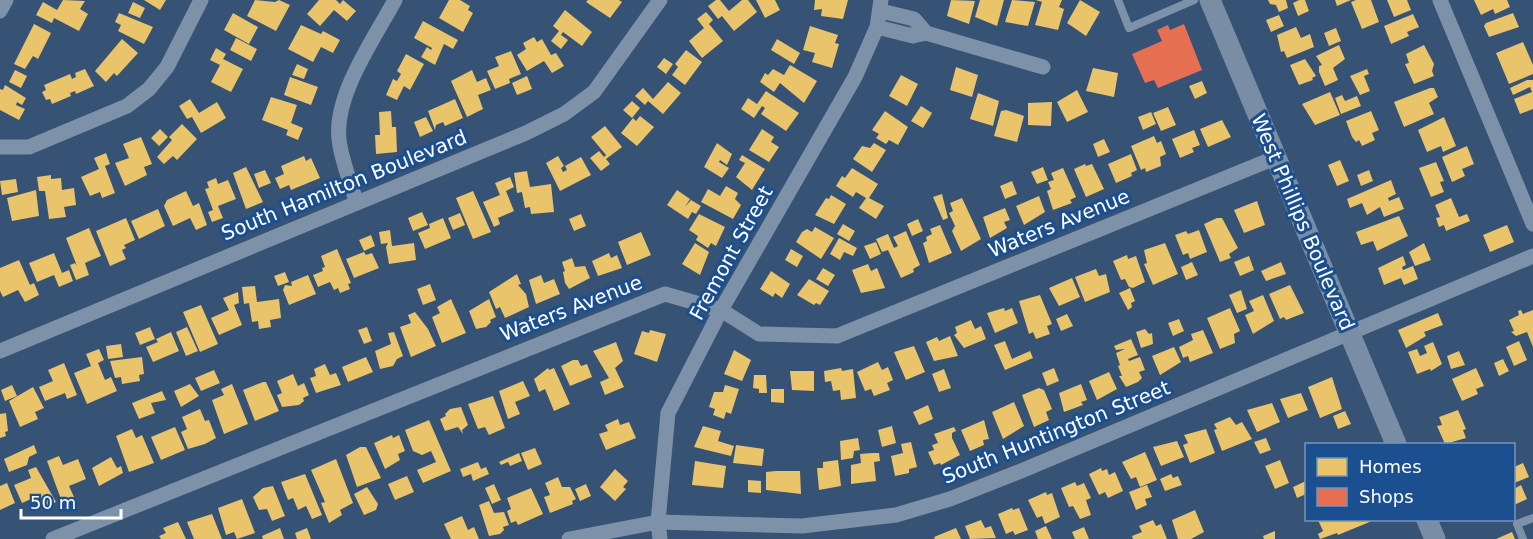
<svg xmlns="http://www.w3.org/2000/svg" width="1533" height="539" font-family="'DejaVu Sans',sans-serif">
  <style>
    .homes { fill: #e9c46a }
    .shops { fill: #e76f51 }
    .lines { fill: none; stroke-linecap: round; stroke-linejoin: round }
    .lane { stroke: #7d92a8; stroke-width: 8 }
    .street { stroke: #7d92a8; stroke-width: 15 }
    .secondary { stroke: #798da4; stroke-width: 21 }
    .labels { text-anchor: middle; stroke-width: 6; stroke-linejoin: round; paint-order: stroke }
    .street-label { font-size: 20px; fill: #fff; stroke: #1b4f8f }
  </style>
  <rect width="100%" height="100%" fill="#365274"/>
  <path class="homes" d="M63 0 85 1 80 9 88 14 79 31 54 18 52 23 36 15 43 2 57 10Z
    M144 0H166L160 10Z
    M255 0 275 2 279 0 290 5 276 31 247 16Z
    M319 0H336L340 4 343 0 356 11 347 21 334 10 320 26 307 14Z
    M449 0H460L470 6 468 10 473 13 463 32 439 18Z
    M588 0H619L622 2 610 18 586 2Z
    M716 0H720L729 11 742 0H748L757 12 734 31 722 16 718 19 708 6Z
    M756 0H775L780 10 765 18Z
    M815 0H848L843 19 821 16 822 9 814 10Z
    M951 0 975 1 969 24 947 16Z
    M980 0H1004L997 26 975 17Z
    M1012 0 1035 2 1028 26 1005 22Z
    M1036 0H1062L1059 7 1064 9 1058 30 1035 25 1042 2Z
    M1080 0 1100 12 1086 36 1067 23Z
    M1268 0H1286L1288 8 1279 12 1276 5 1270 4Z
    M1299 0H1305L1309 11 1298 16 1293 3Z
    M1335 0H1351L1337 6Z
    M1356 0H1371L1379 22 1362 29 1351 2Z
    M1387 0H1407L1411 10 1394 17Z
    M1474 0H1507L1510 7 1495 14 1493 9 1481 15Z
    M133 2 145 8 140 18 128 13Z
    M565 10 592 32 582 46 563 32 561 35 568 40 561 49 551 41 559 31 553 26Z
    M706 12 713 20 709 24 723 41 702 58 689 41 704 28 697 19Z
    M119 13 153 27 144 44 118 31 121 25 115 22Z
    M233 13 258 27 249 44 224 30Z
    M1513 13 1519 27 1489 37 1484 26 1486 23Z
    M1413 14 1419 27 1407 32 1409 36 1391 44 1384 26Z
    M1279 15 1284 26 1271 32 1266 20Z
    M423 21 458 40 453 49 444 44 435 65 421 57 427 47 431 50 432 48 414 38Z
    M34 24 51 33 38 59 33 56 25 69 14 64Z
    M301 25 321 34 323 31 340 40 333 53 321 47 313 62 288 49Z
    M810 26 838 35 835 43 839 44 832 68 812 62 815 53 803 50Z
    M1296 27 1301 38 1310 34 1314 47 1287 58 1284 51 1281 52 1277 35Z
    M1336 28 1341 41 1329 46 1324 33Z
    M534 37 537 42 542 39 551 55 556 53 564 66 552 73 544 61 527 71 517 55 526 49 523 43Z
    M236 38 257 49 251 61 230 50Z
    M122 39 138 53 117 76 114 73 106 82 95 71Z
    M777 39 800 53 794 64 771 50Z
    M1523 42 1533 65V74L1509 84 1496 53Z
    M1339 45 1345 59 1333 68 1338 80 1325 86 1319 72V66L1322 65 1316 56Z
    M1424 45 1434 64 1432 71 1434 76 1414 84 1405 64 1409 63 1406 54Z
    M216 48 226 54 223 59 243 69 231 92 211 82 220 65 210 60Z
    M686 50 702 62 685 85 672 75 678 67 675 64Z
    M511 51 521 74 509 79 510 83 495 89 487 71 499 66 495 57Z
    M406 54 424 64 410 90 404 86 397 100 386 95 393 79 397 81 401 74 397 71Z
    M664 58 673 64 666 74 657 67Z
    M1305 59 1316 76 1312 78 1313 80 1299 85 1290 65Z
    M297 64 308 69 304 79 292 75Z
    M790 65 817 81 804 103 780 83 774 92 760 82 765 73 768 75 773 69 784 75Z
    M956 67 978 75 972 97 950 90Z
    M1093 68 1118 73 1114 97 1086 91Z
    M85 69 94 86 76 94 75 91 70 93 71 96 52 104 50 99 46 100 42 92 46 90 44 85 70 74 72 79 76 77 75 73Z
    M1367 69 1369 74 1364 76 1370 91 1360 95 1350 76Z
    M15 70 27 76 21 88 9 82Z
    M472 70 477 82 486 78 491 90 478 95 483 109 467 117 451 81Z
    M901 75 918 84 907 106 889 96Z
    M527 76 532 89 517 95 512 83Z
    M290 77 318 87 311 105 284 95Z
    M1527 80H1533V109L1520 114 1514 99 1532 92 1530 87 1513 95 1510 88Z
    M1202 81 1207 93 1195 99 1189 86Z
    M668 82 681 93 663 114 648 101 645 105 635 96 643 88 653 99Z
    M5 85 26 98 22 105 17 102 16 105 25 109 19 120 0 110V89L3 90Z
    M1430 88H1434L1438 97 1429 103 1434 114 1404 127 1394 102Z
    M1077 90 1088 112 1067 122 1057 102Z
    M766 91 799 113 786 131 761 114 765 108 762 106 754 118 741 109 748 98 757 104Z
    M1330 92 1340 115 1315 125 1302 104Z
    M978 93 999 101 993 126 970 119Z
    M1342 95 1345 101 1357 96 1361 106 1341 114 1335 98Z
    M271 97 297 105 291 123 303 128 298 140 286 135 288 130 262 120Z
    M190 99 199 113 217 102 226 118 201 133 192 117 187 119 179 106Z
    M455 99 463 118 445 126 443 122 436 125 435 130 428 111Z
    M632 101 640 108 632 118 623 110Z
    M1052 102 1051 126 1028 125V103Z
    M921 106 932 113 923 128 911 121Z
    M1168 107 1176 125 1161 131 1153 113Z
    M1006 110 1024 116 1017 142 994 136 1001 111Z
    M391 111 392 127H396L397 152 376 154 375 135H380L379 112Z
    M885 111 908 127 898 145 889 140 886 144 876 138 879 134 872 130Z
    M1371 111 1379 130 1372 133 1375 140 1362 146 1359 140 1356 142 1352 137 1346 121Z
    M1151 112 1156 124 1143 130 1138 117Z
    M640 116 654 127 637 146 621 133 633 118 636 121Z
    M426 117 433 131 420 137 414 122Z
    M1444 117 1456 146 1443 152 1441 146 1427 152 1418 130Z
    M1222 120 1231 137 1208 147 1200 129Z
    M182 124 197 139 177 160 173 156 164 164 157 157 172 140 169 137Z
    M605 126 622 147 606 159 610 164 601 171 590 158 599 151 604 157 606 155 591 137Z
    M160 129 168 137 159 146 151 138Z
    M762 129 774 137 771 142 779 147 769 162 749 150Z
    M1194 130 1200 145 1192 148 1194 152 1180 158 1172 139Z
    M1154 136 1157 143 1161 141 1166 154 1160 157 1161 166 1146 172 1145 168 1141 170 1131 146Z
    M141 137 152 164 144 167 147 175 125 186 115 163 129 158 123 144Z
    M1104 139 1110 152 1098 157 1093 144Z
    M717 143 732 154 727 165 720 160 719 162 729 168 722 178 704 167Z
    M874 143 886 150 872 172 853 159 862 146 870 148Z
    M1467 146 1474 164 1462 169 1465 176 1452 182 1442 157Z
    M106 153 110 164 105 166 115 193 102 198 100 192 90 196 81 177 99 169 94 158Z
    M1131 154 1137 170 1131 173 1132 176 1116 183 1108 164Z
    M742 155 765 169 752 190 736 177 745 163 739 160Z
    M304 156 306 161 311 158 320 178 291 190 289 185 280 189 275 178 284 174 281 166Z
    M558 156 564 166 561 168 563 172 567 170 565 166 581 157 591 175 560 191 546 163Z
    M1340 160 1349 181 1337 186 1328 165Z
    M1436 162 1444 181 1440 182 1444 192 1431 197 1419 168Z
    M1085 164 1086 166 1092 164 1104 189 1086 197 1074 169Z
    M246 167 263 202 246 209 233 173Z
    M1043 167 1048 180 1037 184 1031 172Z
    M852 168 878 184 869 198 884 206 876 219 859 208 866 198 856 192 853 197 836 186 842 176 845 178Z
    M1063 168 1076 197 1070 200 1072 203 1053 210 1047 191 1051 189 1048 182 1054 180 1051 173Z
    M265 170 271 183 259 188 254 174Z
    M1369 170 1373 181 1361 186 1357 175Z
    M527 171 530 187 551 184 554 212 531 214 530 207 525 208 522 192 517 193 514 173Z
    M51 175V179L61 178 62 190 74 188 76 205 64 207 66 217 49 219 45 191H39L37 177Z
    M510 177 514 187 506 191 514 211 498 218 500 224 494 227 483 202 500 195 495 183Z
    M216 178 218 184 228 180 236 199 218 206 223 218 212 222 208 212 213 210 205 189 209 188 207 182Z
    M16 179 18 192 2 195 0 181Z
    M1391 180 1396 194 1388 198 1389 201 1399 197 1404 209 1384 217 1380 207 1367 215 1362 203 1350 208 1347 199Z
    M1012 181 1017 194 1005 199 1000 186Z
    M726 186 738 193 735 199 741 205 733 219 701 202 708 189 720 196Z
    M36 190 39 216 12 221 7 198Z
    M677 190 690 199 685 207 691 200 701 206 696 214 692 212 688 219 667 205Z
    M186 191 193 206 199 203 207 225 196 230 190 218 173 226 164 206 167 200Z
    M473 191 491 232 473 239 456 198Z
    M942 194 948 218 943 220 933 197Z
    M831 195 846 204 834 224 815 215 826 198 829 199Z
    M1039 196 1045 212 1024 225 1016 206Z
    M962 198 981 239 961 251 952 231 955 226 949 213 953 211 950 203Z
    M1451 198 1459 217 1467 214 1470 221 1446 231 1444 225 1439 227 1436 218 1440 217 1435 205Z
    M1257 201 1265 225 1244 233 1234 210Z
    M1005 208 1010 220 1004 222 1007 228 990 238 983 217Z
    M158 209 165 226 139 239 131 221Z
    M422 212 428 225 413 231 408 218Z
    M460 213 465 225 453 230 448 218Z
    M581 214 586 226 574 231 569 219Z
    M699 214 725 227 716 246 711 243 708 248 696 240 698 236 689 230Z
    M1399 216 1408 236 1377 251 1373 241 1361 245 1356 232Z
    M126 218 135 240 124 245 126 248 122 250 126 259 110 266 96 231Z
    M443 218 451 238 425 249 418 233 430 228 429 224Z
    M1217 218H1222L1238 248 1229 254 1231 258 1220 262 1204 224Z
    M918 219 923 231 912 236 907 224Z
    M843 224 855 231 849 241 837 234Z
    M940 225 952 253 929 263 923 243 927 241 926 237 932 234 930 229Z
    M1507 225 1514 242 1490 252 1483 235Z
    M815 227 834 238 821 259 796 242 802 232 807 229 812 232Z
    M89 228 101 256 85 263 89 275 76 280 70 265 75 263 77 266 66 238Z
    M390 230 392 246 414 243 416 260 389 264 386 247 388 243 381 244 379 232Z
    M1199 230 1207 252 1190 259 1188 253 1183 255 1175 235 1186 231 1188 234Z
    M906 231 920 265 913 269 914 272 901 278 888 250 882 252 876 239 888 234 894 248 898 246 893 237Z
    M641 232 651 255 627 265 618 242Z
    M371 235 375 246 364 251 359 240Z
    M839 238 857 248 853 256 844 252 840 260 830 254Z
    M876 242 881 254 870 259 864 246Z
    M695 243 709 252 700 275 682 264Z
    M1165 243 1178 274 1153 285 1144 264 1147 263 1144 250Z
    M1424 243 1431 260 1415 266 1409 252Z
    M337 249 351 283 348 284 350 289 340 293 338 288 334 290 330 282 318 287 313 275 323 271 322 268 325 267 321 256Z
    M791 249 803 256 797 267 785 260Z
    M364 252 366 255 372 253 379 268 354 278 346 259Z
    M54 253 62 273 69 270 73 281 59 287 54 275 37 282 29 263Z
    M609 253 611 258 617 255 622 268 598 276 592 261Z
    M1127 255 1128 259 1136 256 1145 282 1133 288 1129 287 1125 279 1121 280 1113 261Z
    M1249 256 1254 270 1240 276 1234 262Z
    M1403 256 1406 265 1402 267 1403 270 1413 266 1418 279 1404 285 1401 278 1384 285 1378 268Z
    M572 258 575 267 585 266 590 278 569 289 565 283 563 272 565 271 562 262Z
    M19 260 30 285 34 283 39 295 25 302 18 290 3 297 0 291V268Z
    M1192 262 1198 275 1186 280 1181 267Z
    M1281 262 1286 274 1266 281 1261 271Z
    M868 264 871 271 877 268 885 288 861 293 852 270Z
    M823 268 835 275 828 286 816 279Z
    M1096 269 1099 276 1106 274 1110 292 1085 302 1075 277Z
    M771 271 790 284 782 298 775 293 773 297 760 289Z
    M285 272 289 282 278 286 274 276Z
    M517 274 521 284 518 285 526 294 529 307 505 318 500 307 496 309 489 292Z
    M308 275 316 294 289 305 283 290 285 285 292 286 291 282Z
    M541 275 544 283 554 279 560 294 536 304 529 280Z
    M1072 278 1080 297 1059 306 1049 288Z
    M809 279 829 291 820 305 816 303 814 305 797 295Z
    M430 284 436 300 423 305 417 289Z
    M1290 285 1304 313 1286 320 1284 317 1280 319 1269 294Z
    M255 286 257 302 279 299 281 318 270 320 271 327 259 329 258 321 252 322 249 303 244 304 242 287Z
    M1130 288 1135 301 1131 303 1132 307 1128 310 1119 293Z
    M1241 290 1247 309 1237 313 1229 295Z
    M238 292 239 303 234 305 242 325 219 335 211 318 229 310 223 298Z
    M1040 295 1052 324 1047 326 1050 334 1036 339 1033 332 1029 334 1019 301Z
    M1263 295 1274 321 1253 334 1245 315 1254 311 1249 301Z
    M451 299 466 333 442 343 432 317 440 313 437 307Z
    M489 299 496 317 490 320 491 322 486 327 476 329 469 311Z
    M201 305 218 344 200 352 183 312Z
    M1004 308 1005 311 1012 308 1018 323 995 333 987 313Z
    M1230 308 1240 331 1234 334 1235 343 1220 349 1207 318Z
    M1521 310 1523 314 1533 310V347L1527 332 1516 336 1511 332 1514 331 1509 320 1519 315 1518 311Z
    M415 312 428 329 436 346 411 357 400 327 411 323 408 315Z
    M1438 313 1443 325 1424 332 1426 336 1406 348 1398 330Z
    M1067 314 1073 326 1061 331 1056 319Z
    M1179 319 1184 331 1173 336 1168 323Z
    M971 320 975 329 981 326 986 339 964 348 954 335 957 333 955 327Z
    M150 327 155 339 140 345 135 333Z
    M187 327 198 351 186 356 176 332Z
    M367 327 372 341 364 344 358 330Z
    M1145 329 1149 334 1152 333 1153 344 1141 348 1136 332Z
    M650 330 666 334 657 362 634 354 642 331 649 333Z
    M1203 330 1213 353 1190 362 1188 356 1183 358 1179 347 1193 340 1191 334Z
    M171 332 179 351 153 362 146 347 158 342 156 339Z
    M394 332 403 356 397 359 393 366 380 369 375 351 391 344 388 333Z
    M950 336 958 356 934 361 926 342 937 337 939 341Z
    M1131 339 1138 355 1128 359 1129 361 1140 357 1145 370 1139 372 1142 378 1138 382 1126 387 1119 376H1122L1118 366 1120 365 1116 353 1125 349 1116 350 1114 346Z
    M1005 341 1012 359 1030 351 1033 358 1005 370 994 345Z
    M1519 341 1527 360 1514 366 1506 347Z
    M616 342 623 361 615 368 624 387 605 395 600 382 609 378 593 351Z
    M1433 342 1442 364 1431 371 1430 369 1417 374 1408 352 1417 349 1420 356 1427 353 1424 346Z
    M121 344 123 357 108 359 106 346Z
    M914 346 925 372 906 380 894 352Z
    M1174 347 1181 362 1160 375 1152 356Z
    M99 349 104 360 98 363 105 380 111 377 117 391 87 404 74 373 91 366 86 354Z
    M734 350 751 360 742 381 724 374Z
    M1459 351 1465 365 1451 369 1447 356Z
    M142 357 144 374 139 375 140 381 122 384 121 377 115 378 110 361Z
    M366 357 373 372 348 382 342 367Z
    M1503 359 1509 371 1499 376 1494 363Z
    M573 360H578L581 366 587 364 592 377 570 386 561 366Z
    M878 362 882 370 888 367 893 380 887 383 890 390 874 396 871 389 865 391 857 372Z
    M64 363 77 395 67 399 65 393 45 401 39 387 53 381 48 370Z
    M325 364 330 375 336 373 341 385 316 393 310 378 316 376 314 369Z
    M548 368 549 370 554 368 570 404 554 411 545 389 539 392 534 379Z
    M841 368 842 371 853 369 856 398 841 400 840 390 833 391 831 381 825 382 824 371Z
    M1054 368 1059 381 1047 386 1042 373Z
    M1476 368 1484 386 1476 389 1478 394 1462 401 1452 379Z
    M944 369 951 388 939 392 932 374Z
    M214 370 220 383 201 391 195 378Z
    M790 371H814V391L792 390Z
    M1109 372 1117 389 1097 400 1089 381Z
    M293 374 298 386 304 383 309 395 303 398 304 401 299 405 282 407 277 395 282 393 277 381Z
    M754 375H766L767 393H759V389L753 388Z
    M1332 377 1342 409 1320 418 1308 387Z
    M523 381 530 396 515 402 520 414 508 419 499 391Z
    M263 382H266L279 411 255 421 243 390Z
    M190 384 199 396 181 407 174 391Z
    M232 384 248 424 224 434 212 400 224 395 221 389Z
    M1081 384 1087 400 1081 402 1083 405 1064 412 1059 393Z
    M12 385 17 396 5 401 1 390Z
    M725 385 739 389 731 414 726 412 724 419 713 415 715 409 709 407 714 392H723Z
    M33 387 44 408 35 412 38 419 20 427 9 401Z
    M1039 388 1044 390 1052 409 1046 412 1049 420 1034 427 1022 395Z
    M771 389H784V403L771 402Z
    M162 391 166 400 151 403 155 413 139 419 132 403Z
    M1301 393 1308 410 1288 418 1280 399Z
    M493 396 505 428 489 435 485 427 478 429 468 404Z
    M1014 402 1024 426 1003 439 992 412Z
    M1272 403 1280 422 1257 432 1247 410Z
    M928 405 933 419 919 425 913 412Z
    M461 407 468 425 462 430 463 434 458 427 445 431 440 419 446 416 445 414 450 409Z
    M200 409 205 421 209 420 216 438 205 444 188 449 181 432 187 429 182 417Z
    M1458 410 1466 429 1463 430 1466 438 1445 444 1437 426 1442 425 1439 417Z
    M1345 411 1351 424 1338 429 1333 416Z
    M6 413 8 431 5 432 6 436 0 438V414Z
    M1230 417 1236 425 1242 422 1252 439 1222 451 1214 430 1217 429 1214 424Z
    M618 419 620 425 629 422 636 438 606 450 599 434 608 431 605 425Z
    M429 420 451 471 423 483 417 470 436 462 431 451 422 455 413 451 405 430Z
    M984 420 989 439 983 440 984 445 970 451 961 430Z
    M703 426 721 431 718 441 734 446 731 456 694 447Z
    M892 426 896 443 882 447 878 430Z
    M175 427 185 450 161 460 151 437Z
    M954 427 956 431 952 433V438L960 455 941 465 940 463 934 465 928 452 934 450 932 445 938 443 934 434Z
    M132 429 136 438 142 435 154 463 129 472 116 436Z
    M1206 429 1215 453 1190 463 1183 445 1188 443 1184 435Z
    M392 435 393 438 399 435 405 451 398 454 400 460 385 469 374 443Z
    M858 438 860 450 854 451 853 458 841 460 840 441Z
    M1266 438 1271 450 1260 454 1254 442Z
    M1177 441 1184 457 1161 466 1153 447Z
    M911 442 917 467 909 469V473L895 476 891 456 903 453 901 444Z
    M34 445 37 453 29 457 27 465 9 472 4 459Z
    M736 445 764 449 762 466 733 463Z
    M360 447H366L381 478 357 487 346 455Z
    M535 448 542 464 528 470 521 453Z
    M1145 452 1157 480 1140 487 1136 477 1131 479 1122 462Z
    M519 453 522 461 510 466 508 462 501 465 499 462Z
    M872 453H879L880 461 874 462 876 481 851 484V465L861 463 860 454Z
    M59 456 63 465 78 459 86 479 69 486 74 497 62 502 47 461Z
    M111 457 117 468 121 466 123 473 99 486 92 468Z
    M336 459 353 503 340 510 342 515 329 523 321 503 325 502 311 470Z
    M838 460 841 486 819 490 817 468H823V462Z
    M1280 460 1289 483 1275 489 1265 466Z
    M695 461 726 466 723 488 692 485Z
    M478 462 481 469 486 467 489 474 473 481 471 474 463 477 460 469Z
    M1523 463 1529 477 1514 483V467Z
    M36 467 56 502 43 508 38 496 22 503 14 485 31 478 28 470Z
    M1101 468 1102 471 1107 469 1109 475 1115 472 1123 491 1108 498 1105 492 1099 495 1089 474Z
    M615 469 628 481 623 487 626 489 615 501 600 487Z
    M776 471H800L801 494 766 490V472Z
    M305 474 322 515 312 519 306 506 298 510 293 498 288 500 281 482Z
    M1171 474 1173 478 1178 476 1182 485 1165 491 1160 479Z
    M407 476 414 492 395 500 388 484Z
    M558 477 562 487H570L576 499 572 501 573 504 550 513 544 497 550 495 545 483Z
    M748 480 761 481V493L748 492Z
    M1306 481V494L1297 498 1293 487Z
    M1075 482 1077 486 1084 483 1091 498 1086 500 1091 515 1080 519 1073 506 1069 507 1061 488Z
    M7 483 15 503 0 510V486Z
    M494 484 501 500 492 504 485 488Z
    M586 484 591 496 580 501 575 489Z
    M1147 485 1152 497 1145 499 1147 505 1136 510 1129 492Z
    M1521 485 1527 499 1514 505V489Z
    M273 486 285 516 272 521 267 509 259 510 253 497 263 488Z
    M367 487 378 504 376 510 364 515 354 494Z
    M531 488 543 514 518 525 516 521 511 523 507 511 511 509 507 498Z
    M1046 492 1047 495 1052 493 1060 517 1045 524 1042 516 1037 518 1028 500Z
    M242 499 255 533 237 539 234 532 226 535 218 508Z
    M489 501 494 513 504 512 509 525 503 527 504 530 500 534 489 536 479 505Z
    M1012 508 1013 510 1019 508 1028 530 1015 535 1013 531 1006 534 998 514Z
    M1195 510 1204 532 1191 539H1178L1172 520Z
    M212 514 222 539H194L187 522Z
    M462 516 468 530 474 527 479 539H451L444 524Z
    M981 520 985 528 991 526 996 538 970 539 965 526Z
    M1153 520 1156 526 1161 524 1167 539H1133L1132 536 1142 532 1139 526Z
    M1318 520H1371L1372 521 1338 535 1337 533 1320 539 1318 534 1323 531Z
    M178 522 186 539H161L159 536 166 533 163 528Z
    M1046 526 1052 539H1038L1035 531Z
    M1084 527 1089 539H1075L1072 532Z
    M280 528 284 539H263L262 536Z
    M307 528 311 539H297L295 533Z
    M956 528 961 539H935L934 537Z
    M1275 531V539H1264L1263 536Z
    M1512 532 1515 539H1496Z"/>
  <path class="shops" d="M1184 24 1202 70 1158 88 1154 80 1145 83 1132 54 1162 41 1157 30 1168 25 1170 30Z"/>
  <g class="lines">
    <path class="lane" d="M1118 0 1129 28 1194 0
      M1523 539 1517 524 1533 518"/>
    <path class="street" d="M1440 0 1533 224
      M0 11 6 0
      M881 11 914 19 926 33
      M877 27 913 36 926 33 1043 67
      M0 147H29L127 106 149 89 167 67 201 0
      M356 202C351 182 341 160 339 139 334 95 374 39 395 0
      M0 351 526 133 564 114 594 92 660 0
      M53 539 665 294 721 310 759 334 837 336 1275 158
      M569 539 658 522 802 526 896 515 950 499 1021 471 1533 256
      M660 539 658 522 668 413 721 310 855 77 877 27 881 0"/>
    <path class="secondary" d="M1210 0 1396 444
      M1427 520 1435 539"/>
  </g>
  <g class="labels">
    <g class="street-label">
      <text transform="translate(344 185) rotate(-22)" y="7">South Hamilton Boulevard</text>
      <text transform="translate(1303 222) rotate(67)" y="7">West Phillips Boulevard</text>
      <text transform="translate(1059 223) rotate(-22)" y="7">Waters Avenue</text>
      <text transform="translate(731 253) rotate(-61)" y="7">Fremont Street</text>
      <text transform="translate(571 308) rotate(-21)" y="7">Waters Avenue</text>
      <text transform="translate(1056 432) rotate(-22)" y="7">South Huntington Street</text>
    </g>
  </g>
  <rect x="1305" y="443" width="210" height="78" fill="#1b4f8f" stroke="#7695bc" stroke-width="1.5"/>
  <rect x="1317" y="458" width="30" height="18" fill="#e9c46a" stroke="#7695bc" stroke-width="1.5"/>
  <text x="1359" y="473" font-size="18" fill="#ffffff">Homes</text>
  <rect x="1317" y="488" width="30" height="18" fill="#e76f51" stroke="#7695bc" stroke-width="1.5"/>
  <text x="1359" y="503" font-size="18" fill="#ffffff">Shops</text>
  <path d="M21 509v9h100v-9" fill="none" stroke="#ffffff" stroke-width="3"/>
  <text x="30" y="509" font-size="18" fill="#ffffff" stroke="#1b4f8f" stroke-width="4.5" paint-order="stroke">50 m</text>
</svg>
